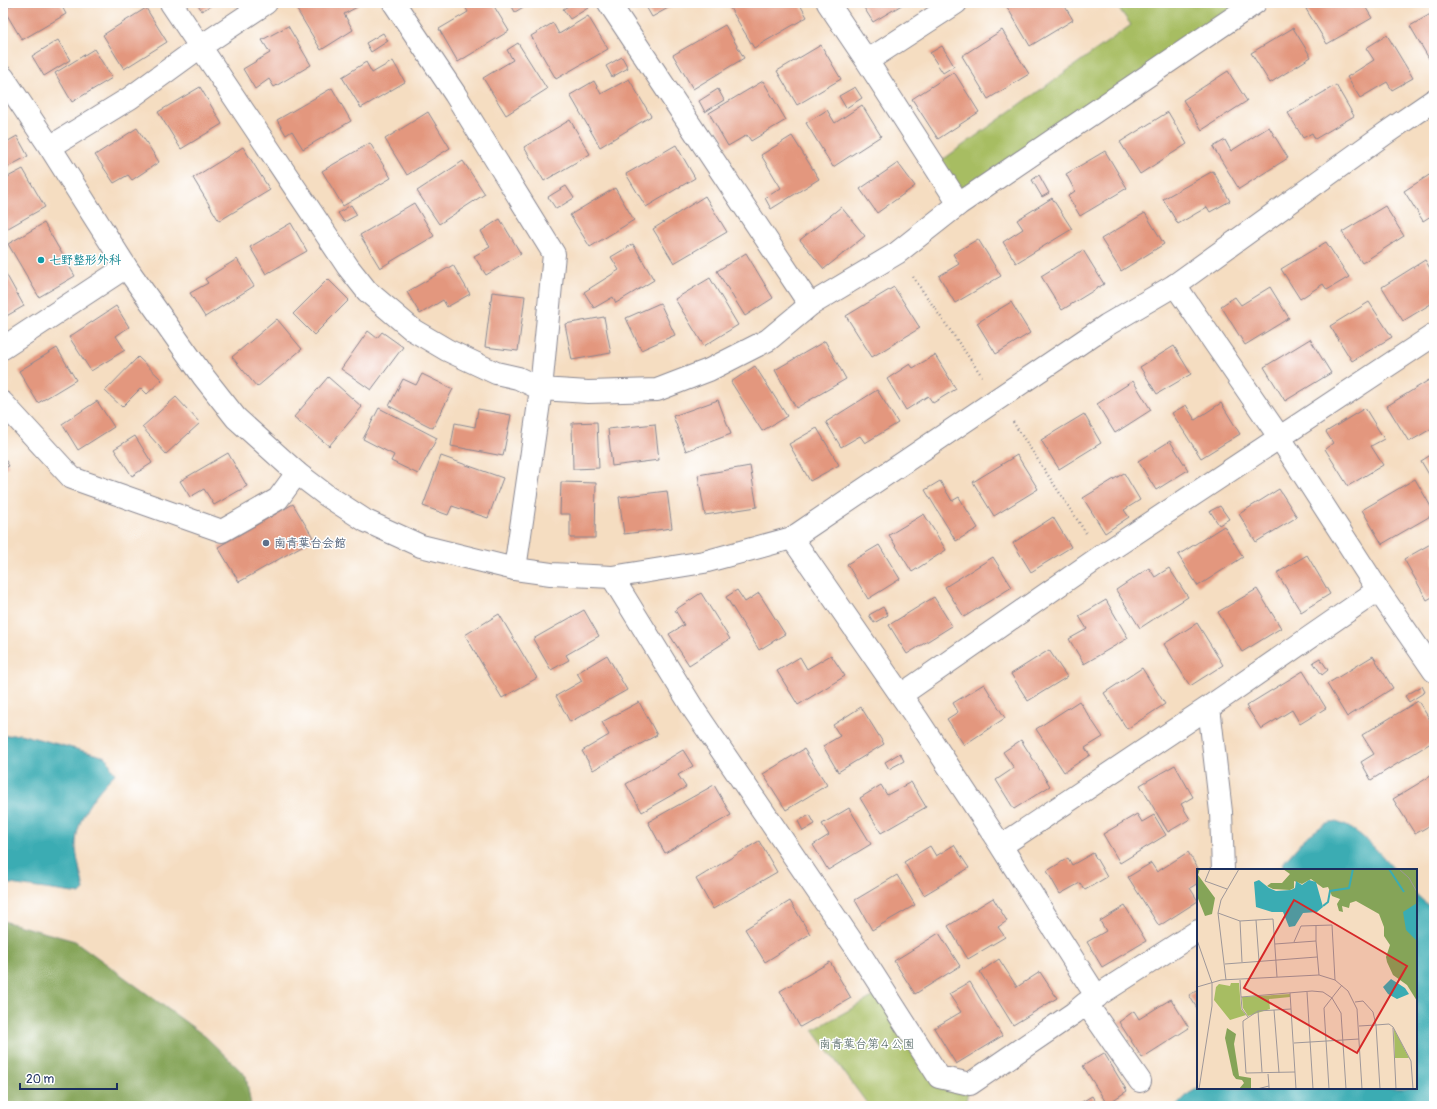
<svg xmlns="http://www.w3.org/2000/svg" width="1437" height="1109" font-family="Pangolin,'Klee One',sans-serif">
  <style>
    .green { fill: #a7bd62; stroke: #617660 }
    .forest { fill: #85a458; stroke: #506a5b }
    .water { fill: #3aacb3; stroke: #2a6e88 }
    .building { fill: #e3977e }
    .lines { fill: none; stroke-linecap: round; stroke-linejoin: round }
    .minor-casing { stroke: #888690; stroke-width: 24 }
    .tertiary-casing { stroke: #888690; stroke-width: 24 }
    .path { stroke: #888690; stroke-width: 2.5; stroke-dasharray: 1 3; stroke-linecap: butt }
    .minor { stroke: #fff; stroke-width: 22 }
    .tertiary { stroke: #fff; stroke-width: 22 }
    .culture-dot { fill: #0f9aa8; stroke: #fff; stroke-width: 1.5 }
    .service-dot { fill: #5c6f8a; stroke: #fff; stroke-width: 1.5 }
    .labels { text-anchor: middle; stroke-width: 3; stroke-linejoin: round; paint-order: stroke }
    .culture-label { font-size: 12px; font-weight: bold; fill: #0d838f; stroke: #fff; text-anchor: start }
    .service-label { font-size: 12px; font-weight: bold; fill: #4e5e75; stroke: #fff; text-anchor: start }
    .park-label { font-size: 12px; fill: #4c615f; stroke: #fff }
    .inset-river { fill: none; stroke: #3aacb3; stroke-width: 2 }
    .inset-road { fill: none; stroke: #9e9799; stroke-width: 1 }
    .view { fill: #d62828; fill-opacity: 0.15; stroke: #d62828; stroke-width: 2 }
    .inset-edge { fill: none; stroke: #1b2f5e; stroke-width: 2 }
  </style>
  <rect width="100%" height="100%" fill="#fff"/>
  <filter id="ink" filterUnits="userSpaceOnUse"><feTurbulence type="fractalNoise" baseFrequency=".025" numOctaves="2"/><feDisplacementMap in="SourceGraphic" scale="8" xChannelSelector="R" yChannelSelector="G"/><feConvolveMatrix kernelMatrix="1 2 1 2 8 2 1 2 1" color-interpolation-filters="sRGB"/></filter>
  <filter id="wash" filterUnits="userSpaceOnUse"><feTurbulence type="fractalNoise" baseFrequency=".012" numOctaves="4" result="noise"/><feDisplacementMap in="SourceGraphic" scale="16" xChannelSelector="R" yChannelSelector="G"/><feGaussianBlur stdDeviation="0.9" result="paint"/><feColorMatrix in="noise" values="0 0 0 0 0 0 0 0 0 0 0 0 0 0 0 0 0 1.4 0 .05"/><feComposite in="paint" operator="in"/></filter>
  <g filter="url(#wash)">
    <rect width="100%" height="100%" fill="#f5ddc1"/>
    <path class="green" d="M1115 3H1244L961 192 941 161 1131 25Z
      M878 994 935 1083 968 1091 965 1106H869L813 1030Z"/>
    <path class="forest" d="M3 921 75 941 206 1037 246 1076 251 1106H3Z"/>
    <path class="water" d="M20 734 106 757 115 774C95 793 75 819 76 848 77 862 82 877 84 890L80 894 3 883V736Z
      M1336 822C1361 829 1378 852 1395 870H1281L1284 862 1304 839 1319 828 1327 824Z
      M1416 894 1434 911V1106H1176L1188 1094 1198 1088H1416Z"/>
    <g id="blocks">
      <path class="building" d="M16 3H60L66 14 22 40 4 10Z
        M197 3H215L202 11Z
        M309 3H357L359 6 344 14 353 30 321 50 297 10Z
        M463 3H492L509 31 458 62 439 29 468 12Z
        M510 3H530L515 12Z
        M574 3H586L588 8 570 19 563 9Z
        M644 3H677L652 17Z
        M727 3H755L756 5 759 3H799L807 17 754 48Z
        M861 3H905L873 22Z
        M1014 3H1063L1073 20 1030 46 1007 7Z
        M1317 3H1363L1372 18 1327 44 1306 9Z
        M146 8 167 42 124 69 103 35Z
        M1434 12V60L1431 62 1410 26Z
        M588 16 608 49 556 79 531 36 553 23 559 34Z
        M725 25 744 58 693 89 673 55Z
        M288 26 311 65 274 87 269 79 255 89 243 69 270 53 262 40Z
        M1293 28 1311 57 1270 83 1251 53Z
        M1002 30 1029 74 988 99 962 56Z
        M383 33 388 41 371 52 366 43Z
        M1387 35 1413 78 1392 90 1387 82 1360 98 1347 77 1374 60 1366 48Z
        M58 40 70 60 44 76 32 56Z
        M518 43 547 89 506 115 483 78 513 60 507 50Z
        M821 45 841 79 797 105 777 71Z
        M942 46 954 66 943 73 930 53Z
        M94 49 112 78 72 102 55 73Z
        M622 57 628 68 612 77 606 66Z
        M393 61 405 82 361 108 342 77 366 62 372 73Z
        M1228 71 1247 101 1202 130 1183 100Z
        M954 72 979 112 938 139 912 99Z
        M629 79 651 116 600 147 570 95 594 81 601 94Z
        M763 81 786 120 751 141 747 135 728 146 709 113Z
        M1336 85 1354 116 1315 139 1312 133 1303 138 1288 113Z
        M200 87 222 124 181 149 158 112Z
        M855 87 862 98 846 108 839 96Z
        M332 88 351 121 303 149 292 131 286 135 277 120Z
        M718 89 724 100 705 112 699 101Z
        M862 105 881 136 833 167 806 123 827 110 835 123Z
        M428 112 450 148 407 175 385 139Z
        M1168 112 1187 144 1140 174 1120 142Z
        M570 120 590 154 544 181 524 147Z
        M1269 127 1288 158 1239 189 1213 147 1225 140 1231 151Z
        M137 128 159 162 132 180 128 175 114 183 95 155Z
        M17 136 28 156 6 168 3 162V144Z
        M792 136 819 179 771 209 765 198 781 188 761 155Z
        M370 143 391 178 343 206 322 171Z
        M676 145 695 178 646 207 626 174Z
        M243 147 270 190 219 221 193 178Z
        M1105 151 1127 188 1080 216 1068 196 1075 191 1066 174Z
        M463 161 485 194 439 224 417 191Z
        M898 163 915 186 877 213 860 189Z
        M23 169 45 207 3 231V177L4 179Z
        M1213 171 1230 201 1210 212 1207 207 1178 224 1163 199Z
        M1434 172V214L1423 221 1404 191Z
        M1039 175 1049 193 1042 197 1032 180Z
        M566 186 574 198 556 209 548 197Z
        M615 188 634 220 590 247 570 215Z
        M705 196 727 232 674 263 653 229Z
        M1052 198 1072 229 1016 263 1003 242 1023 229 1017 220Z
        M414 203 434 236 380 268 360 235Z
        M351 205 357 215 344 222 338 213Z
        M1385 206 1404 236 1362 263 1342 232Z
        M841 207 865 236 824 269 800 240Z
        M1145 213 1164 244 1121 271 1101 239Z
        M500 219 521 254 486 275 474 256 490 247 481 231Z
        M44 223 75 276 39 297 8 244Z
        M291 223 307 251 266 274 250 247Z
        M978 239 1001 276 955 303 939 276 959 264 953 254Z
        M1326 242 1349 277 1327 290 1323 284 1300 299 1281 269Z
        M633 244 654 280 616 303 613 297 594 308 584 292 619 270 611 257Z
        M1083 250 1104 284 1062 310 1041 276Z
        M746 253 773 298 745 316 717 271Z
        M237 259 254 286 205 317 190 293 208 283 205 279Z
        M1425 260 1434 275V302L1403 321 1382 287Z
        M453 265 470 294 447 307 443 300 420 314 407 292Z
        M6 274 24 306 3 318V276Z
        M710 278 738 325 704 346 675 299Z
        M328 279 349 300 314 335 293 314Z
        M894 287 920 328 872 357 846 316Z
        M1270 287 1289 318 1245 345 1221 306 1235 297 1241 305Z
        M492 292 525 296 518 351 485 347Z
        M1011 302 1030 333 996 354 977 323Z
        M1369 302 1392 337 1352 361 1330 326Z
        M660 303 675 335 641 350 626 318Z
        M116 306 129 327 116 336 125 350 91 371 69 337Z
        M604 317 611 353 572 360 565 324Z
        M277 319 302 349 257 387 232 357Z
        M368 331 377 338 382 332 403 347 371 390 341 369Z
        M1310 339 1331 373 1285 401 1264 367Z
        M825 341 846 379 796 408 775 370Z
        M1174 346 1191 374 1157 394 1140 367Z
        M57 348 76 380 38 403 19 371Z
        M935 355 956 389 933 403 928 396 906 410 887 379 910 364 913 368Z
        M138 357 162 380 147 394 141 388 122 407 105 391Z
        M755 366 787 416 762 431 731 382Z
        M422 374 453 389 433 428 389 406 403 379 416 385Z
        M328 377 362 407 329 446 294 417Z
        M1429 380 1431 384 1434 383V427L1409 442 1387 406Z
        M1133 381 1151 410 1115 433 1097 404Z
        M877 390 898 423 865 443 860 436 841 447 826 422Z
        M176 397 200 423 166 454 142 427Z
        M718 400 731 434 686 451 673 416Z
        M97 401 114 427 78 450 62 424Z
        M1221 403 1240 434 1201 458 1172 413 1186 405 1195 420Z
        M379 408 437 438 418 474 391 461 394 455 363 439Z
        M1365 408 1384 439 1371 446 1383 465 1348 486 1325 449 1333 443 1326 432Z
        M478 409 511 415 503 456 451 446 455 423 475 427Z
        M1084 414 1101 443 1059 469 1041 440Z
        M597 422 599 468 573 469 572 423Z
        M655 424 659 460 612 466 608 429Z
        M817 428 839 465 810 481 789 444Z
        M135 436 152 463 132 476 114 449Z
        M1170 441 1188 470 1156 490 1138 461Z
        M228 453 247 486 214 505 204 489 190 497 180 481Z
        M1434 453V483L1421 461Z
        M1017 455 1038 489 994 516 973 482Z
        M3 456 9 466 3 469Z
        M441 456 503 478 488 518 452 506 448 515 423 506Z
        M750 466 757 507 705 515 698 475Z
        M1124 473 1140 500 1124 510 1129 517 1105 533 1083 498Z
        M1415 479 1434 512V514L1382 544 1362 510Z
        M940 481 952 501 959 497 978 528 956 541 925 490Z
        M561 482 596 483 595 538H570V514H560Z
        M1279 489 1297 517 1256 542 1239 514Z
        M667 491 672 528 624 534 619 497Z
        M293 504 314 539 239 582 218 547Z
        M1220 506 1229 519 1219 525 1210 511Z
        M924 514 946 550 912 572 889 535Z
        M1053 517 1071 547 1031 572 1013 543Z
        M1224 526 1243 557 1198 586 1178 555Z
        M1434 542V596L1427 600 1404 559Z
        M879 545 900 579 868 599 847 564Z
        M1307 555 1330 594 1301 612 1277 573Z
        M993 557 1012 587 964 617 945 587Z
        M1149 568 1155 577 1169 568 1188 597 1140 628 1116 590Z
        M1257 589 1281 628 1242 652 1218 612Z
        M737 590 745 602 759 593 785 634 759 650 726 597Z
        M701 593 730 639 689 665 669 634 684 625 675 610Z
        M934 597 952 626 907 654 889 625Z
        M1106 600 1128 638 1084 664 1069 639 1087 629 1079 616Z
        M883 607 888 615 874 623 869 615Z
        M584 610 599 636 566 655 569 660 551 670 533 639Z
        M499 614 537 678 502 698 465 635Z
        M1197 623 1223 665 1190 686 1164 644Z
        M1049 650 1067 677 1028 701 1011 674Z
        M607 655 627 690 570 722 556 696 582 681 577 673Z
        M831 655 845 676 798 705 777 671 800 657 807 669Z
        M1373 656 1393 688 1347 717 1327 684Z
        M1320 658 1328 670 1322 675 1313 662Z
        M1142 668 1165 704 1127 729 1104 693Z
        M1303 671 1326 708 1300 724 1292 710 1261 729 1246 706Z
        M984 684 1005 718 964 745 947 719 958 712 953 703Z
        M1422 686 1425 692 1409 702 1405 696Z
        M1079 701 1103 737 1085 748 1090 755 1064 772 1036 729Z
        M1418 701 1434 726V741L1371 780 1361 762 1374 754 1362 735Z
        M639 702 657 735 593 770 582 751 609 735 602 722Z
        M861 707 884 744 838 772 823 746 840 736 833 725Z
        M1021 740 1050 786 1014 809 996 780 1014 768 1003 752Z
        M804 749 827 785 786 810 763 774Z
        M683 750 693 766 678 775 686 787 642 812 626 784Z
        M900 753 904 761 889 769 885 762Z
        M1175 765 1193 797 1181 804 1190 819 1168 832 1140 785Z
        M1434 774V823L1415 834 1393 799Z
        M911 782 926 807 881 833 860 798 881 785 887 795Z
        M714 785 731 815 665 853 648 822Z
        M849 808 871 844 828 870 813 845 829 835 822 824Z
        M1137 814 1142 822 1154 815 1166 835 1120 863 1103 834Z
        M810 815 815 824 803 831 798 821Z
        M759 841 777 872 713 909 696 879Z
        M954 845 969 868 924 895 904 862 930 846 936 856Z
        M1188 852 1199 870H1198V883L1190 888 1198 901 1159 926 1128 877 1151 863 1157 872Z
        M1093 853 1107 877 1085 890 1080 883 1060 894 1047 871 1068 858 1072 865Z
        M897 875 915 905 872 930 855 900Z
        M993 898 1007 921 998 927 1005 937 968 959 948 926Z
        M790 901 810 934 765 962 745 929Z
        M1125 906 1146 941 1102 967 1087 942 1106 931 1100 921Z
        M939 933 960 966 915 994 894 961Z
        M999 959 1017 987 1040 972 1057 998 1013 1025 980 972Z
        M830 962 851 998 800 1027 780 991Z
        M970 982 1002 1036 956 1064 934 1028 961 1012 949 994Z
        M1198 990V1010L1189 995Z
        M1171 999 1189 1028 1142 1058 1119 1022 1134 1011 1139 1019Z
        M1104 1053 1127 1091 1107 1104 1083 1066Z
        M1092 1096 1098 1106H1075Z"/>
    </g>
  </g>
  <g filter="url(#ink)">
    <use href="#blocks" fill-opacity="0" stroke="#888690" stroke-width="1"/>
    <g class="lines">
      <g class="minor-casing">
        <path id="minor" d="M171 3 348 267 367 291 413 330 447 350 496 373 518 378 541 389 588 392 657 390 709 370 768 340 810 305 897 253 959 204 1255 3
          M394 3 455 94 554 254 541 389 515 569
          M609 3 810 305
          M828 3 867 61 959 204
          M867 61 956 3
          M50 147 130 98 200 47 266 3
          M1175 285 1280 438 1378 590 1434 671
          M3 348 126 267
          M3 403 72 478 222 531 278 499 297 473
          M792 538 918 720 1001 846
          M612 577 694 710 857 949 939 1077 970 1084 1074 1013 1086 1003 1198 931
          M901 695 1101 556 1434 335
          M1209 707 1221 812 1223 870
          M1097 997 1001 846 1209 707 1378 590
          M1086 1003 1140 1081"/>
      </g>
      <g class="tertiary-casing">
        <path id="tertiary" d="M3 77 50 147 126 267 203 376 236 418 297 473 326 495 366 521 421 546 515 569 551 574 612 577 704 562 792 538 1107 325 1175 285 1386 133 1434 100"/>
      </g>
      <path class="path" d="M913 277 982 376
        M1013 422 1086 533
        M3 1104V1106"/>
      <use href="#minor" class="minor"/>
      <use href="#tertiary" class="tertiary"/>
    </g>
  </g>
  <circle class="culture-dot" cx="41" cy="260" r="4"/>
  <circle class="service-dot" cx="266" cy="543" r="4"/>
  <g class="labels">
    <g class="culture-label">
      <text x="49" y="264">七野整形外科</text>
    </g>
    <g class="service-label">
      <text x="274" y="547">南青葉台会館</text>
    </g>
    <g class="park-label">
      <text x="867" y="1048">南青葉台第４公園</text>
    </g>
  </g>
  <g transform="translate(1197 869)">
    <rect width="220" height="220" fill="#f5ddc1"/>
    <path d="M34 114H42L44 140 49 146 33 151 17 131 19 118 22 115 33 117ZM93 125V128L72 130 73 140 51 147 46 139 45 128ZM197 160 212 189H198Z" fill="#a7bd62"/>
    <path d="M0 0H3L1 6 18 29 15 45 8 47 0 27ZM86 0H220V132L210 116 196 106 190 93 189 88 193 76 187 67V58L182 45 159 32 153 34 152 39 145 37 146 43 142 42 140 35 143 30 135 27 131 18 126 19 114 10 105 15 97 12V19L93 21 76 20 70 17 74 14H85L93 5ZM30 159 39 165 37 175 42 207 54 209V220H42L47 214 45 211 39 210 36 206 28 169Z" fill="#85a458"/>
    <path d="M62 11 72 19 79 22 94 21 98 19 99 12 105 16 112 11 119 13 126 38 120 43 106 44 98 57 92 58 86 43H75L59 38 57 13ZM220 34V72L209 61 206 43ZM194 110 208 119 212 125 200 130 191 125 186 118Z" fill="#3aacb3"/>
    <path class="inset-river" d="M192 0 207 23M126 37 131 33 133 22 152 19 156 0"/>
    <path class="inset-road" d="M13 0 8 12 30 20M202 0 212 9 220 23M21 44 43 52 76 50 80 108M59 51 62 92M43 52 45 93M0 71 15 114V137L2 220M119 72 122 106M97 73 104 57 135 56 138 111M78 75 119 72V56M28 95 120 88M29 111 21 44 24 31 42 0M43 111 44 128 115 122 126 123 135 129 144 144 149 220M0 118 24 111 122 106 138 111 151 122 160 140 165 220M110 123 116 220M93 124 99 220M44 128 45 140 51 148M158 133 166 132 176 143 179 156 192 155 196 158 214 192 216 220M94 140 61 142 46 152V157L49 204 98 203M77 141 82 204M61 142 65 203M162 157 179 156 183 220M196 159 199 220M97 174 162 170M71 205 72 217M60 220 72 217V220M132 220 127 139 145 116"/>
    <path class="view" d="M97 31 210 97 160 184 47 119Z"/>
    <rect width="220" height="220" class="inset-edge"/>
  </g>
  <rect width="1437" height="1109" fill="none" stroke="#fff" stroke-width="16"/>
  <path d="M20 1083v6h97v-6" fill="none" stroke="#1b2f5e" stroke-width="2"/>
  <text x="26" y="1083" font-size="12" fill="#1b2f5e" stroke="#ffffff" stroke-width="3" paint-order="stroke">20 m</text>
</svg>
